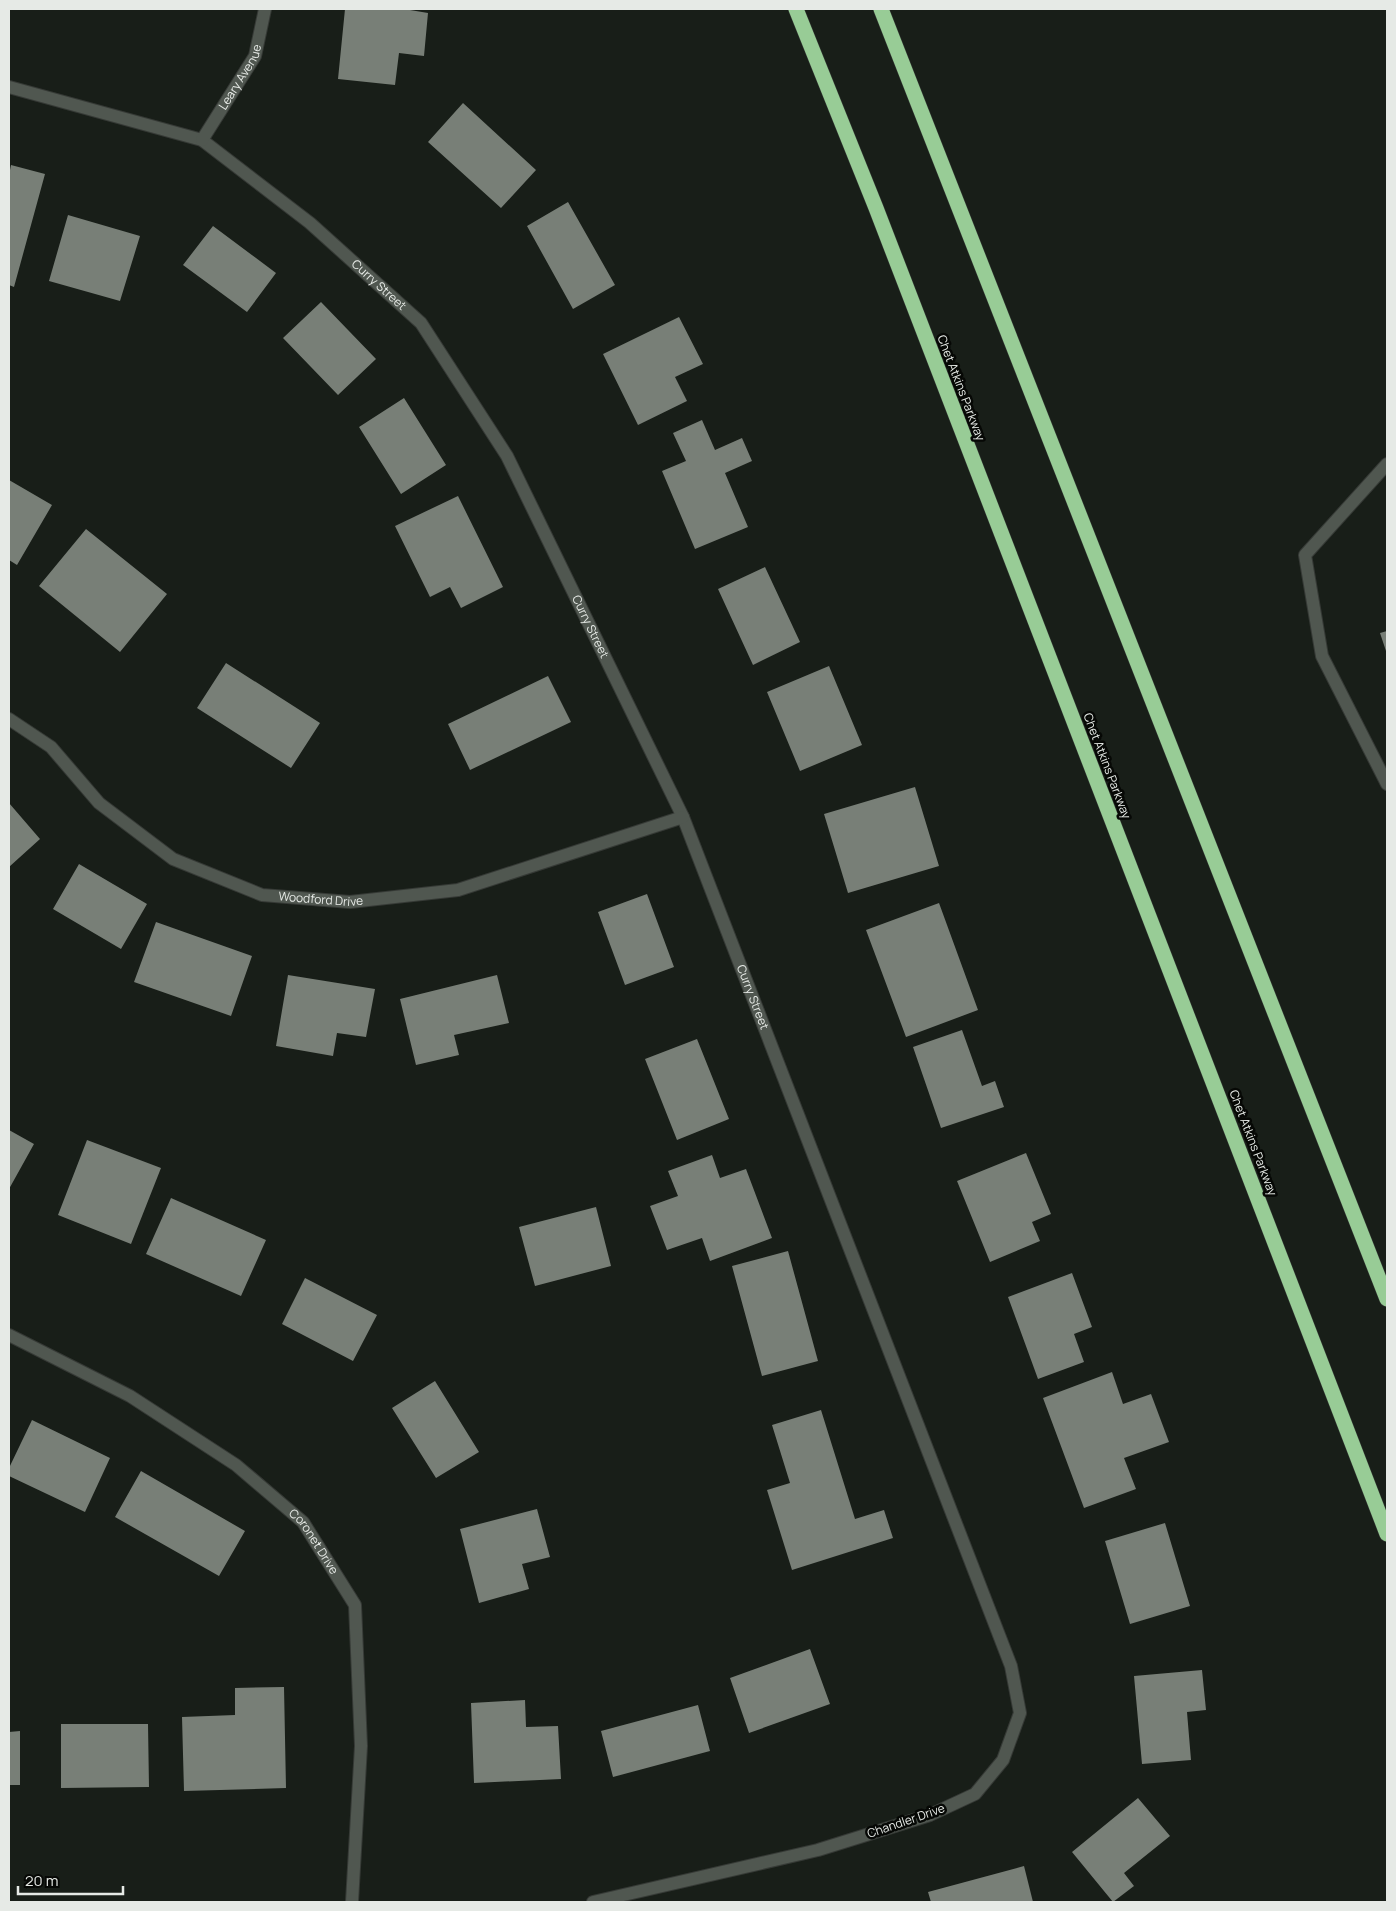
<svg xmlns="http://www.w3.org/2000/svg" width="1396" height="1911" font-family="Manrope,sans-serif">
  <style>
    .building { fill: #787f77 }
    .lines { fill: none; stroke-linecap: round; stroke-linejoin: round }
    .minor-casing { stroke: #363a36; stroke-width: 14 }
    .highway-casing { stroke: #363a36; stroke-width: 16 }
    .minor { stroke: #505750; stroke-width: 12 }
    .highway { stroke: #98cc96; stroke-width: 15 }
    .labels { text-anchor: middle; stroke-width: 5; stroke-linejoin: round; paint-order: stroke }
    .street-label { font-size: 12px; fill: #e6eae6; stroke: #060805 }
  </style>
  <rect width="100%" height="100%" fill="#181e18"/>
  <path class="building" d="M345 9H404L428 13 424 56 399 53 395 85 338 79Z
    M463 103 536 170 501 208 428 142Z
    M11 165 45 174 14 287 9 285V175Z
    M568 202 615 285 573 309 527 226Z
    M68 215 140 236 120 301 49 281Z
    M213 226 276 273 247 312 183 265Z
    M321 302 376 359 338 395 283 338Z
    M679 317 703 364 675 377 687 401 638 425 603 354Z
    M404 398 446 465 401 494 359 427Z
    M702 420 715 450 742 438 752 461 725 473 748 527 695 549 662 471 686 461 673 433Z
    M9 480 52 505 17 565 9 560Z
    M458 496 503 587 461 608 450 587 430 597 395 526Z
    M86 529 167 594 120 652 39 586Z
    M765 567 800 642 753 665 718 589Z
    M1387 631V654L1380 633Z
    M226 663 320 723 291 768 197 708Z
    M829 666 862 745 800 771 767 692Z
    M548 676 571 722 470 770 448 724Z
    M915 787 939 866 848 893 824 814Z
    M9 803 40 839 9 867Z
    M79 864 147 904 121 949 53 909Z
    M647 894 674 967 625 985 598 912Z
    M939 903 978 1010 906 1037 866 930Z
    M156 922 252 956 231 1016 134 982Z
    M288 975 375 989 366 1037 337 1033 333 1056 276 1046Z
    M497 975 509 1023 454 1035 459 1055 416 1065 400 999Z
    M962 1030 982 1086 995 1081 1004 1107 941 1128 913 1047Z
    M697 1039 729 1119 677 1140 645 1059Z
    M9 1130 34 1144 9 1189Z
    M87 1140 161 1168 131 1244 58 1215Z
    M1026 1153 1051 1214 1032 1222 1040 1241 990 1262 957 1181Z
    M712 1155 720 1178 746 1169 772 1238 710 1261 702 1238 667 1250 650 1206 678 1196 668 1171Z
    M171 1198 266 1240 241 1296 146 1254Z
    M596 1207 611 1266 535 1286 519 1227Z
    M788 1251 818 1361 762 1376 732 1266Z
    M1072 1273 1092 1327 1074 1334 1084 1362 1038 1379 1008 1297Z
    M305 1278 377 1315 353 1361 282 1324Z
    M1112 1372 1123 1404 1151 1394 1169 1442 1124 1458 1136 1489 1084 1508 1043 1398Z
    M435 1381 479 1452 436 1478 392 1408Z
    M821 1410 855 1519 884 1510 893 1538 792 1570 767 1490 790 1483 772 1425Z
    M32 1420 110 1458 85 1512 9 1476V1468Z
    M141 1471 245 1531 219 1576 115 1517Z
    M537 1509 550 1557 522 1564 529 1589 479 1603 460 1529Z
    M1165 1523 1190 1606 1130 1624 1105 1541Z
    M810 1649 830 1704 749 1733 730 1678Z
    M1202 1670 1206 1710 1187 1712 1191 1760 1142 1764 1134 1676Z
    M284 1687 286 1788 184 1791 182 1717 235 1715V1688Z
    M525 1700 526 1727 558 1726 561 1779 474 1783 471 1703Z
    M698 1705 710 1751 613 1777 601 1731Z
    M61 1724H148L149 1787 61 1788Z
    M20 1731V1785H9V1732Z
    M1138 1798 1170 1836 1124 1873 1134 1886 1113 1902 1072 1852Z
    M1024 1866 1033 1902H931L928 1892Z"/>
  <g class="lines">
    <g class="minor-casing">
      <g id="minor">
        <path id="s1" d="M9 87 202 140 310 223 421 323 507 456 683 817 1011 1666 1020 1713 1003 1760 975 1794 930 1815 818 1850 593 1902"/>
        <path id="s2" d="M202 140 255 56 265 9"/>
        <path d="M1387 464 1305 555 1322 656 1387 784"/>
        <path id="s3" d="M9 719 51 747 99 803 173 859 262 895 350 902 458 890 683 817"/>
        <path id="s4" d="M9 1335 130 1396 236 1465 303 1522 355 1605 361 1746 352 1902"/>
      </g>
    </g>
    <g class="highway-casing">
      <path id="highway" d="M796 9 876 208 1387 1534
        M881 9 1387 1299"/>
    </g>
    <use href="#minor" class="minor"/>
    <use href="#highway" class="highway"/>
  </g>
  <g class="labels">
    <g class="street-label">
      <text dy="4" stroke="none"><textPath href="#s2" startOffset="74">Leary Avenue</textPath></text>
      <text dy="4" stroke="none"><textPath href="#s1" startOffset="429">Curry Street</textPath></text>
      <text transform="translate(961 388) rotate(69)" y="4">Chet Atkins Parkway</text>
      <text dy="4" stroke="none"><textPath href="#s1" startOffset="834">Curry Street</textPath></text>
      <text transform="translate(1107 766) rotate(69)" y="4">Chet Atkins Parkway</text>
      <text dy="4" stroke="none"><textPath href="#s3" startOffset="372">Woodford Drive</textPath></text>
      <text dy="4" stroke="none"><textPath href="#s1" startOffset="1239">Curry Street</textPath></text>
      <text transform="translate(1253 1143) rotate(69)" y="4">Chet Atkins Parkway</text>
      <text dy="4" stroke="none"><textPath href="#s4" startOffset="372">Coronet Drive</textPath></text>
      <text transform="translate(906 1821) rotate(-19)" y="4">Chandler Drive</text>
    </g>
  </g>
  <rect width="1396" height="1911" fill="none" stroke="#e6eae6" stroke-width="20"/>
  <path d="M18 1886v8h105v-8" fill="none" stroke="#e6eae6" stroke-width="2.5"/>
  <text x="25" y="1886" font-size="15" fill="#e6eae6" stroke="#060805" stroke-width="4" paint-order="stroke">20 m</text>
</svg>
